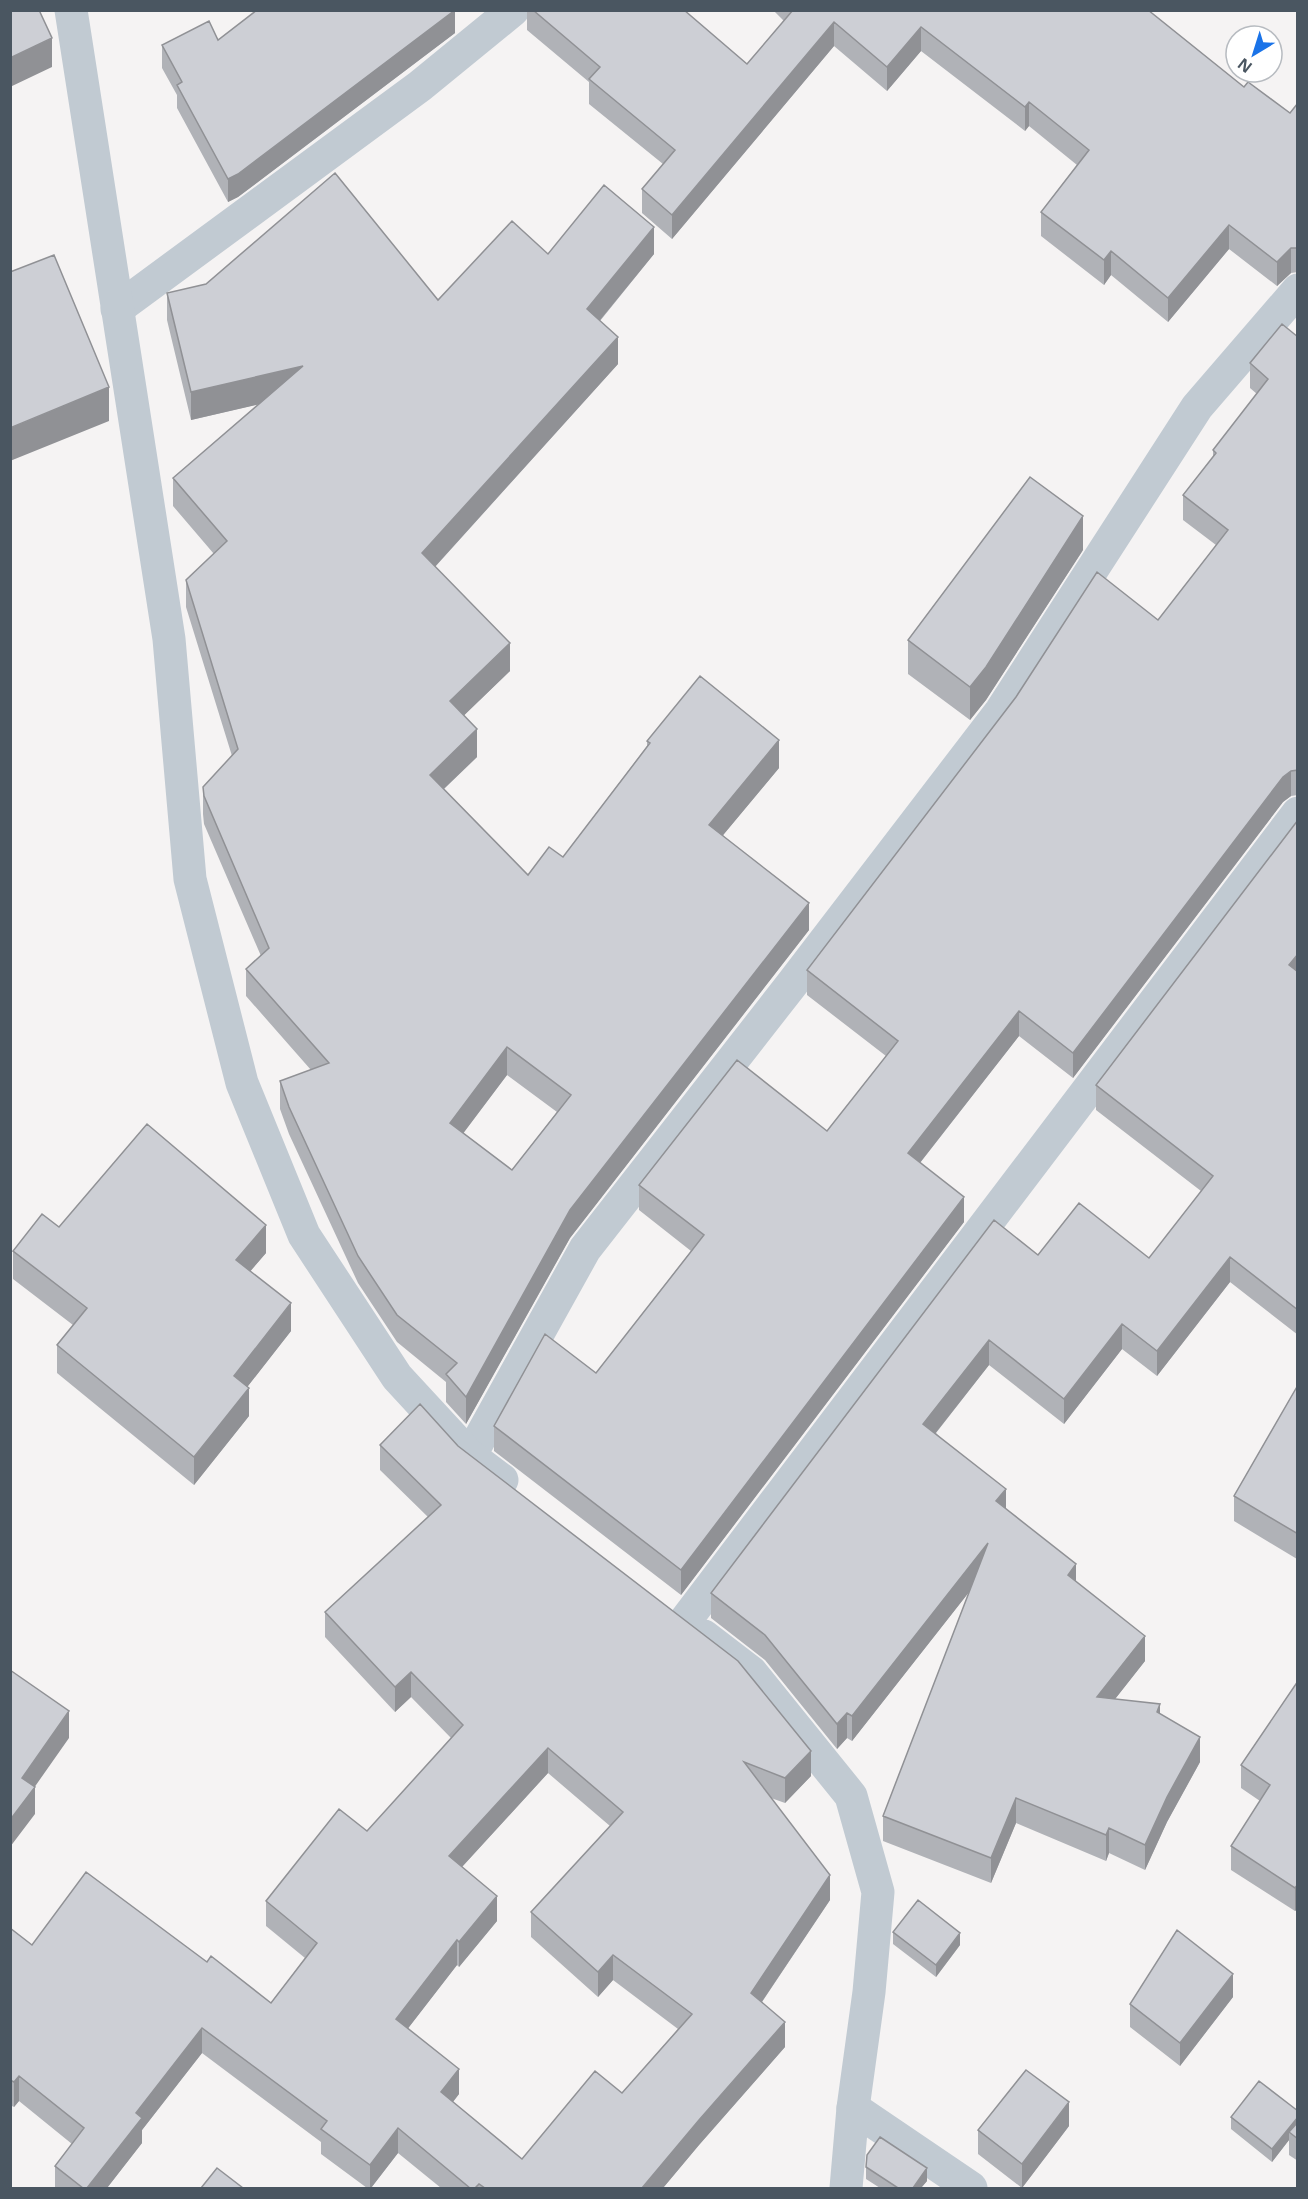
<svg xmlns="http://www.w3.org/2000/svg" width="1308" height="2199" font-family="'Open Sans',sans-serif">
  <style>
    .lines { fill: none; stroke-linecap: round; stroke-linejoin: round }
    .minor { stroke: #c1cad2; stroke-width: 33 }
    .tertiary { stroke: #c1cad2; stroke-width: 33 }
    .wall { fill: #b0b2b7; fill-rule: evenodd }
    .shaded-wall { fill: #909195 }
    .building { fill: #cdcfd5; stroke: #909195; stroke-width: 1.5; fill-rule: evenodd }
  </style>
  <rect width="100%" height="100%" fill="#f5f3f3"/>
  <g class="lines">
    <path class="minor" d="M117 309 420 86 513 10
      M470 1456 585 1249 792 984 1001 711 1197 407 1298 290
      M685 1621 1298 813
      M853 2108 971 2188"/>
    <path class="tertiary" d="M71 10 169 639 190 879 242 1083 304 1235 397 1377 470 1456 502 1480
      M704 1636 751 1672 851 1796 878 1892 869 1992 853 2108 846 2188"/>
  </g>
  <path class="wall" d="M527 10H684L747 64 784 21 773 10H1148L1244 87 1290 113 1298 103V272L1291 273 1277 286 1229 249 1168 322 1111 275 1104 285 1041 236V212L1077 165 1029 126 1025 131 921 51 887 91 834 46 672 239 642 213V189L663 164 589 104V82L527 30Z
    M455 33 238 197 228 202 177 108V95L162 68V45L218 40Z
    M548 254H654L600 321 618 364 435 567 510 671 463 716 477 757 444 789 528 875 563 857 647 746V741L779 768 723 835 809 930 570 1238 466 1424 446 1402V1382L397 1342 358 1283 289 1134 280 1109V1081L311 1070 246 996V969L261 956 204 824 203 814V787L232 756 186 607V580L214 554 173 506V478L259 404 191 420 167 320V293L438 300ZM507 1075 557 1112 512 1170 463 1133Z
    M1298 337V795L1291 796 1283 802 1073 1078 1019 1036 920 1163 964 1222 681 1595 494 1451V1426L596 1373 691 1251 639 1210V1185L827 1131 886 1056 807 995V970L1158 620 1216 545 1183 520V495L1213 457V450L1257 394 1250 388V363Z
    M1083 550 986 700 970 720 908 674V640Z
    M1298 820V1335L1230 1282 1157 1376 1122 1349 1064 1424 989 1365 936 1433 1006 1509 1076 1582 1145 1661 1115 1699 1160 1714 1200 1762 1167 1822 1145 1870 1109 1853 1106 1861 1016 1823 991 1883 883 1841V1816L969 1592 852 1741 847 1738 837 1749 765 1660 711 1618V1593L1038 1255 1149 1258 1201 1191 1096 1110V1085Z
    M59 1227 266 1253 250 1271 291 1331 247 1387 249 1416 194 1485 57 1373V1345L73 1325 13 1279V1251Z
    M1298 1385V1561L1297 1559 1234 1521V1496Z
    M380 1445 458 1446 811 1776 785 1803 771 1798 830 1900 762 2002 785 2047 699 2145 663 2188H441L398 2153 371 2188H367L321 2154V2142L202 2053 142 2130V2143L107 2188H55V2166L72 2144 19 2101 14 2107 10 2105V1928L32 1945 207 1962 271 2003 305 1958 266 1926V1901L367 1831 451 1738 411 1697 395 1712 325 1637V1612L428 1517 380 1470ZM548 1773 610 1826 531 1912V1937L598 1997 613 1980 678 2029 622 2093 522 2159 453 2102 459 2094 408 2028 457 1965 459 1967 497 1921 462 1867Z
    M1298 1681V1908L1295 1911 1231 1870V1846L1260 1801 1241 1788V1765Z
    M893 1932 960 1945 936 1977 893 1944Z
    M1233 1997 1180 2066 1130 2027V2004Z
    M1298 2111V2161L1289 2155V2140L1272 2162 1231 2129V2117Z
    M1069 2126 1022 2188 978 2154V2130Z
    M866 2167 927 2181 921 2188H880L866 2179Z"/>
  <path class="shaded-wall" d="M455 10V33L238 197 228 202V179Z
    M834 22V46L672 239V215Z
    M921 27V51L887 91V67Z
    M52 38V67L10 87V58Z
    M1029 102V126L1025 131V107Z
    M1229 225V249L1168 322V298Z
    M654 227V254L587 336V309Z
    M1291 248V273L1277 286V262Z
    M1111 251V275L1104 285V260Z
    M618 337V364L422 581V553Z
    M303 366V394L191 420V392Z
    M109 387V421L10 461V428Z
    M1083 516V550L986 700 970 720V687Z
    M510 643V671L450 729V701Z
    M477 729V757L430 802V775Z
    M779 740V768L709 852V825Z
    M1291 771V796L1283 802 1073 1078V1053L1283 777Z
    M809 903V930L570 1238 466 1424V1397L570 1210Z
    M1298 954V979L1289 965Z
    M1019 1011V1036L908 1178V1153Z
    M507 1047V1075L450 1151V1123Z
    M964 1197V1222L681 1595V1570Z
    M266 1225V1253L236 1288V1260Z
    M1230 1257V1282L1157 1376V1351Z
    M291 1303V1331L234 1404V1376Z
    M1122 1324V1349L1064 1424V1399Z
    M989 1340V1365L923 1449V1424Z
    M249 1388V1416L194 1485V1457Z
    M1006 1489V1514L996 1501Z
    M988 1543V1568L852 1741V1716Z
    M1076 1564V1589L1068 1575Z
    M1145 1636V1661L1097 1722V1697Z
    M411 1672V1697L395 1712V1687Z
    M1160 1704V1729L1157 1712Z
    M69 1711V1738L29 1795 35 1787V1814L10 1847V1820L22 1778Z
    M847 1713V1738L837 1749V1724Z
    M1200 1737V1762L1167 1822 1145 1870V1845L1167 1797Z
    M548 1748V1773L449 1881V1856Z
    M811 1751V1776L785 1803V1778Z
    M1016 1798V1823L991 1883V1858Z
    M1109 1828V1853L1106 1861V1835Z
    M830 1875V1900L751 2018V1993Z
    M1298 1884V1908L1295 1911V1888Z
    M497 1896V1921L459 1967V1942Z
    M960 1933V1945L936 1977V1965Z
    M457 1940V1965L396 2044V2019Z
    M613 1955V1980L598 1997V1972Z
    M1233 1974V1997L1180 2066V2043Z
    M785 2022V2047L699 2145 663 2188H642L699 2120Z
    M202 2028V2053L142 2130V2143L107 2188H87L136 2113Z
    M459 2069V2094L441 2117V2092Z
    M19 2076V2101L14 2107V2082Z
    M1069 2102V2126L1022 2188V2164Z
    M1298 2117V2129L1289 2132V2140L1272 2162V2149Z
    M398 2128V2153L371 2188H370V2165Z
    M927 2168V2181L921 2188H913Z"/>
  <path class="building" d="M10 10H39L52 38 10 58Z
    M257 10H455L238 174 228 179 177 85 182 82 162 45 209 21 218 40Z
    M533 10H684L747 64 793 10H1148L1244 87 1248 82 1290 113 1298 103V248H1291L1277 262 1229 225 1168 298 1111 251 1104 260 1041 212 1089 150 1029 102 1025 107 921 27 887 67 834 22 672 215 642 189 675 150 589 79 600 67Z
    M335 173 438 300 512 221 548 254 604 185 654 227 587 309 618 337 422 553 510 643 450 701 477 729 430 775 528 875 549 847 563 857 650 743 647 741 700 676 779 740 709 825 809 903 570 1210 466 1397 446 1374 457 1363 397 1315 358 1256 289 1107 280 1081 329 1063 246 969 269 948 204 796 203 787 238 749 186 580 227 541 173 478 303 366 191 392 167 293 206 284ZM507 1047 571 1095 512 1170 450 1123Z
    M54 255 109 387 10 428V272Z
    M1282 324 1298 337V770L1291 771 1283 777 1073 1053 1019 1011 908 1153 964 1197 681 1570 494 1426 545 1334 596 1373 704 1235 639 1185 737 1060 827 1131 898 1041 807 970 1016 697 1097 572 1158 620 1228 530 1183 495 1216 453 1213 450 1268 379 1250 363Z
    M1030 477 1083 516 986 667 970 687 908 640Z
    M1298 820V954L1289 965 1298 972V1310L1230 1257 1157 1351 1122 1324 1064 1399 989 1340 923 1424 1006 1489 996 1501 1076 1564 1068 1575 1145 1636 1097 1697 1160 1704 1157 1712 1200 1737 1167 1797 1145 1845 1109 1828 1106 1835 1016 1798 991 1858 883 1816 988 1543 852 1716 847 1713 837 1724 765 1635 711 1593 994 1220 1038 1255 1079 1203 1149 1258 1213 1176 1096 1085Z
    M147 1124 266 1225 236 1260 291 1303 234 1376 249 1388 194 1457 57 1345 87 1308 13 1251 42 1214 59 1227Z
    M1298 1385V1534L1234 1496Z
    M420 1404 458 1446 738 1661 811 1751 785 1778 744 1762 830 1875 751 1993 785 2022 699 2120 642 2188H485L479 2184 475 2188H470L398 2128 370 2165 321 2129 327 2121 202 2028 136 2113 142 2118 87 2188H83L55 2166 84 2128 19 2076 14 2082 10 2080V1928L32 1945 86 1872 207 1962 211 1956 271 2003 317 1943 266 1901 339 1809 367 1831 463 1725 411 1672 395 1687 325 1612 441 1505 380 1445ZM548 1748 623 1812 531 1912 598 1972 613 1955 692 2014 622 2093 595 2071 522 2159 441 2092 459 2069 396 2019 457 1940 459 1942 497 1896 449 1856Z
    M10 1670 69 1711 22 1778 35 1787 10 1820Z
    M1298 1681V1884L1295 1888 1231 1846 1270 1785 1241 1765Z
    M918 1900 960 1933 936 1965 893 1932Z
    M1177 1930 1233 1974 1180 2043 1130 2004Z
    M1026 2070 1069 2102 1022 2164 978 2130Z
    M1259 2081 1298 2111V2117L1272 2149 1231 2117Z
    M1298 2122V2139L1289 2132Z
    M880 2137 927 2168 913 2188H898L866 2167 867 2155Z
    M217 2168 243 2188H201Z"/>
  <rect width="1308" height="2199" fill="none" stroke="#4a5661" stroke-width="24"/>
  <g transform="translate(1254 54) rotate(218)"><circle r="28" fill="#ffffff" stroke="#b7bbc0" stroke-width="1.5"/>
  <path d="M0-4.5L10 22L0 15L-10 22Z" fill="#1a73e8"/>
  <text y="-9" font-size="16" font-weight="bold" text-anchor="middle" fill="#4a5661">N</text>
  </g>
</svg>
